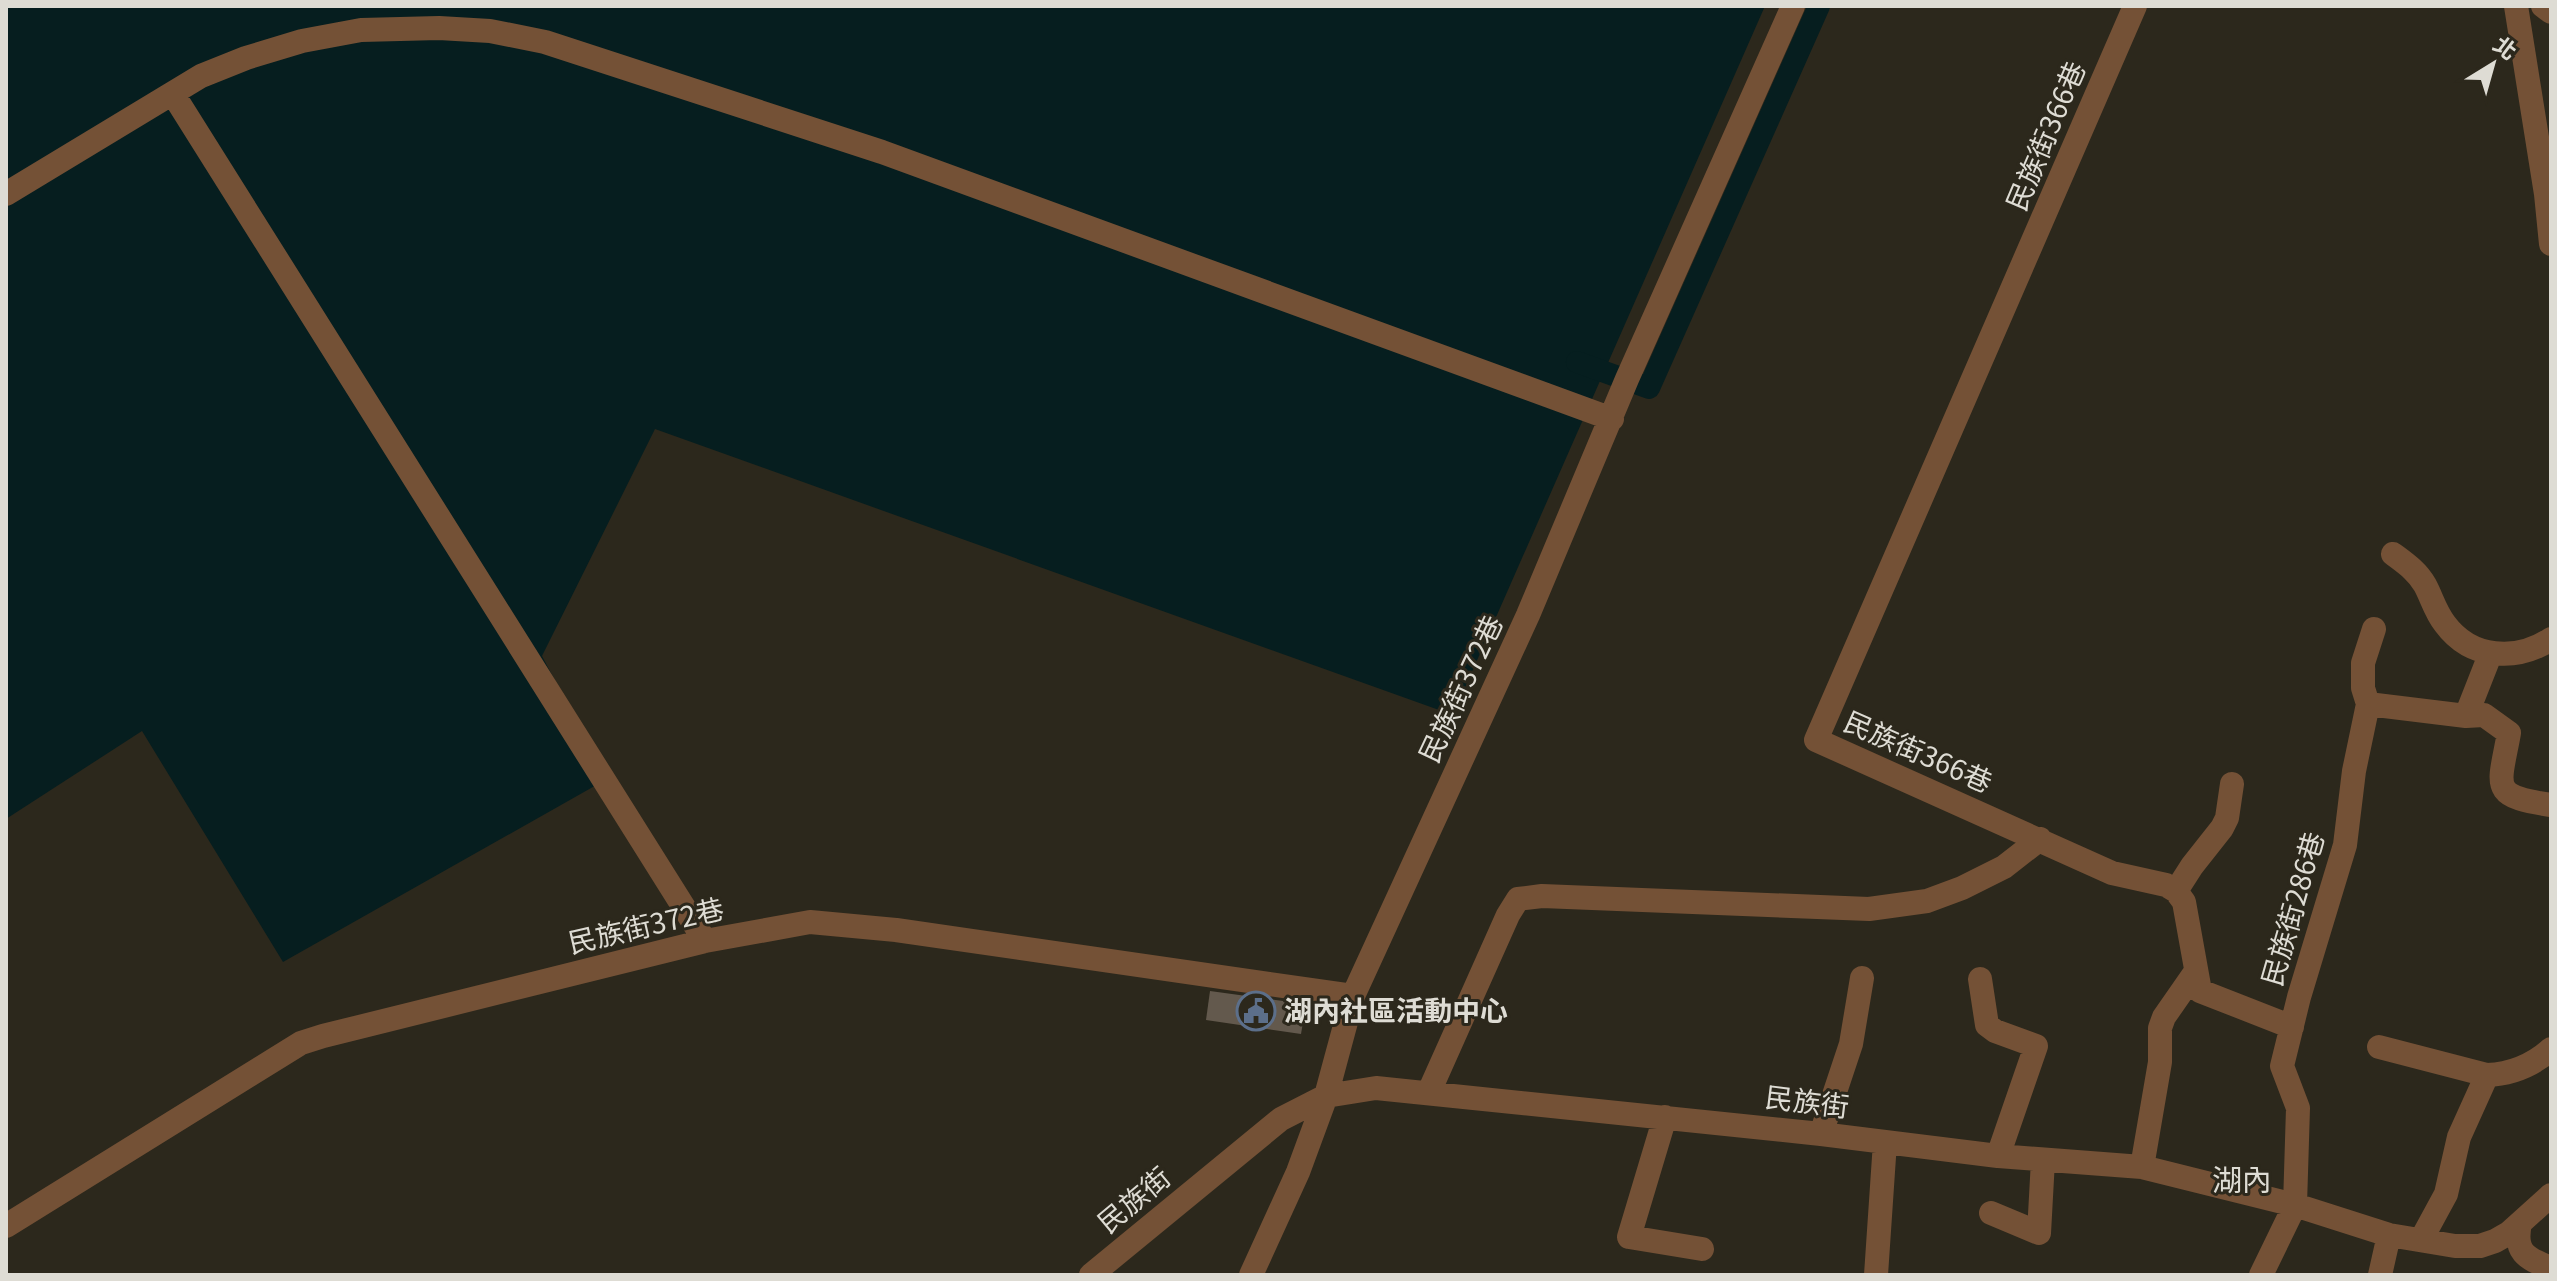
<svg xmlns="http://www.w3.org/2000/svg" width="2557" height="1281" font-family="Georgia,'Noto Sans TC',serif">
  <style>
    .water { fill: #061e1f }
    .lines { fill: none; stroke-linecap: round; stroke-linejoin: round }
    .canal { stroke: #061e1f; stroke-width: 22 }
    .building { fill: #63594d }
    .minor { stroke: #745136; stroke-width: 24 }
    .labels { text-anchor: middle; stroke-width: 6; stroke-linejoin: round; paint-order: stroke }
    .street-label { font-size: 28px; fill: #dedcd4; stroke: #2c281c }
    .poi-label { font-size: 28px; font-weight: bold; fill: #dedcd4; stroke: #2c281c; text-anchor: start }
    .neighbourhood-label { font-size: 30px; fill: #dedcd4; stroke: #2c281c }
  </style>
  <rect width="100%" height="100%" fill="#2c281c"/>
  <path class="water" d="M6 6H1765L1453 715 655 429 542 656 607 779 283 962 142 731 6 819Z"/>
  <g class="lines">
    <path class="canal" d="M1577 362 1649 388 1819 6"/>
  </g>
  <path class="building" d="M1210 991 1306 1004 1301 1034 1206 1020Z"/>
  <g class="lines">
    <path class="minor" d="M2135 6 1816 740 2112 873 2166 885 2176 891 2184 902 2200 991 2292 1027
      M2516 6 2546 194 2551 244
      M2543 6 2551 12
      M173 94 705 941
      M6 194 201 76 246 58 302 41 361 30 439 28 490 31 545 42 882 152 1612 419
      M2393 554C2405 563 2417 571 2425 585 2432 598 2435 611 2445 624 2471 659 2516 662 2551 639
      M2368 704 2466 716 2484 715 2509 733C2499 788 2489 796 2551 805
      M2466 716 2490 655
      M2176 891 2192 866 2222 828 2227 818 2232 784
      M1980 979 1987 1025 1995 1031 2036 1046 1998 1156
      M2379 1047 2487 1075C2512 1074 2533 1065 2551 1049
      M1429 1092 1508 915 1518 899 1542 896 1869 909 1927 901 1962 888 2004 867 2040 839
      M1665 1117 1629 1237 1702 1249
      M1821 1134 1851 1044 1862 978
      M2142 1167 2160 1062V1028L2164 1017 2196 971
      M1991 1213 2039 1233 2043 1160
      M2520 1223C2514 1252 2525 1258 2551 1268
      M6 1226 301 1043 323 1036 705 941 810 922 896 930 1353 996
      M2421 1240 2446 1194 2459 1137 2487 1075
      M1091 1275 1281 1119 1326 1096 1376 1088 1821 1134 1998 1156 2142 1167 2295 1205 2389 1235 2455 1246H2480L2495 1241 2509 1233 2551 1195
      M1251 1275 1298 1172 1326 1096 1353 996 1528 615 1627 379 1793 6
      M1876 1275 1885 1142
      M2261 1275 2295 1205 2298 1108 2282 1066 2299 997 2345 845 2354 771 2368 704 2363 688V663L2374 629
      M2380 1275 2389 1235"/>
  </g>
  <defs>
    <g id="civic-ring" transform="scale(2)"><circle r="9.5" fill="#2c281c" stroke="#5c6f8a" stroke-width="1.5"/><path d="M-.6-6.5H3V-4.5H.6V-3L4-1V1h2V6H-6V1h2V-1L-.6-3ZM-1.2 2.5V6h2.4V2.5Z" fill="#5c6f8a"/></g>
  </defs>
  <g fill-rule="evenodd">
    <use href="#civic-ring" x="1256" y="1011"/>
  </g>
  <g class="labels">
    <g class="street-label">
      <text transform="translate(2046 136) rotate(-67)" y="10">民族街366巷</text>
      <text transform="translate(1461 689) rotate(-65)" y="10">民族街372巷</text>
      <text transform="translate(1918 752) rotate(24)" y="10">民族街366巷</text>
      <text transform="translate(2293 909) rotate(-74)" y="10">民族街286巷</text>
      <text transform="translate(646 926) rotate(-13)" y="10">民族街372巷</text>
      <text transform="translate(1807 1102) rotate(7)" y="10">民族街</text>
      <text transform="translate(1134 1200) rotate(-40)" y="10">民族街</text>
    </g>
    <g class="poi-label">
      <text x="1284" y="1021">湖內社區活動中心</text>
    </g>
    <g class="neighbourhood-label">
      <text x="2242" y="1191">湖內</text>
    </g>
  </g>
  <rect width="2557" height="1281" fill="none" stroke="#dedcd4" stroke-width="16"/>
  <g transform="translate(2493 64) rotate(37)" stroke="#2c281c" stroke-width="6" paint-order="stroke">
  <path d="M0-6L14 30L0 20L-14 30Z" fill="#dedcd4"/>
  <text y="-12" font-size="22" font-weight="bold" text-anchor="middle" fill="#dedcd4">北</text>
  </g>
</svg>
